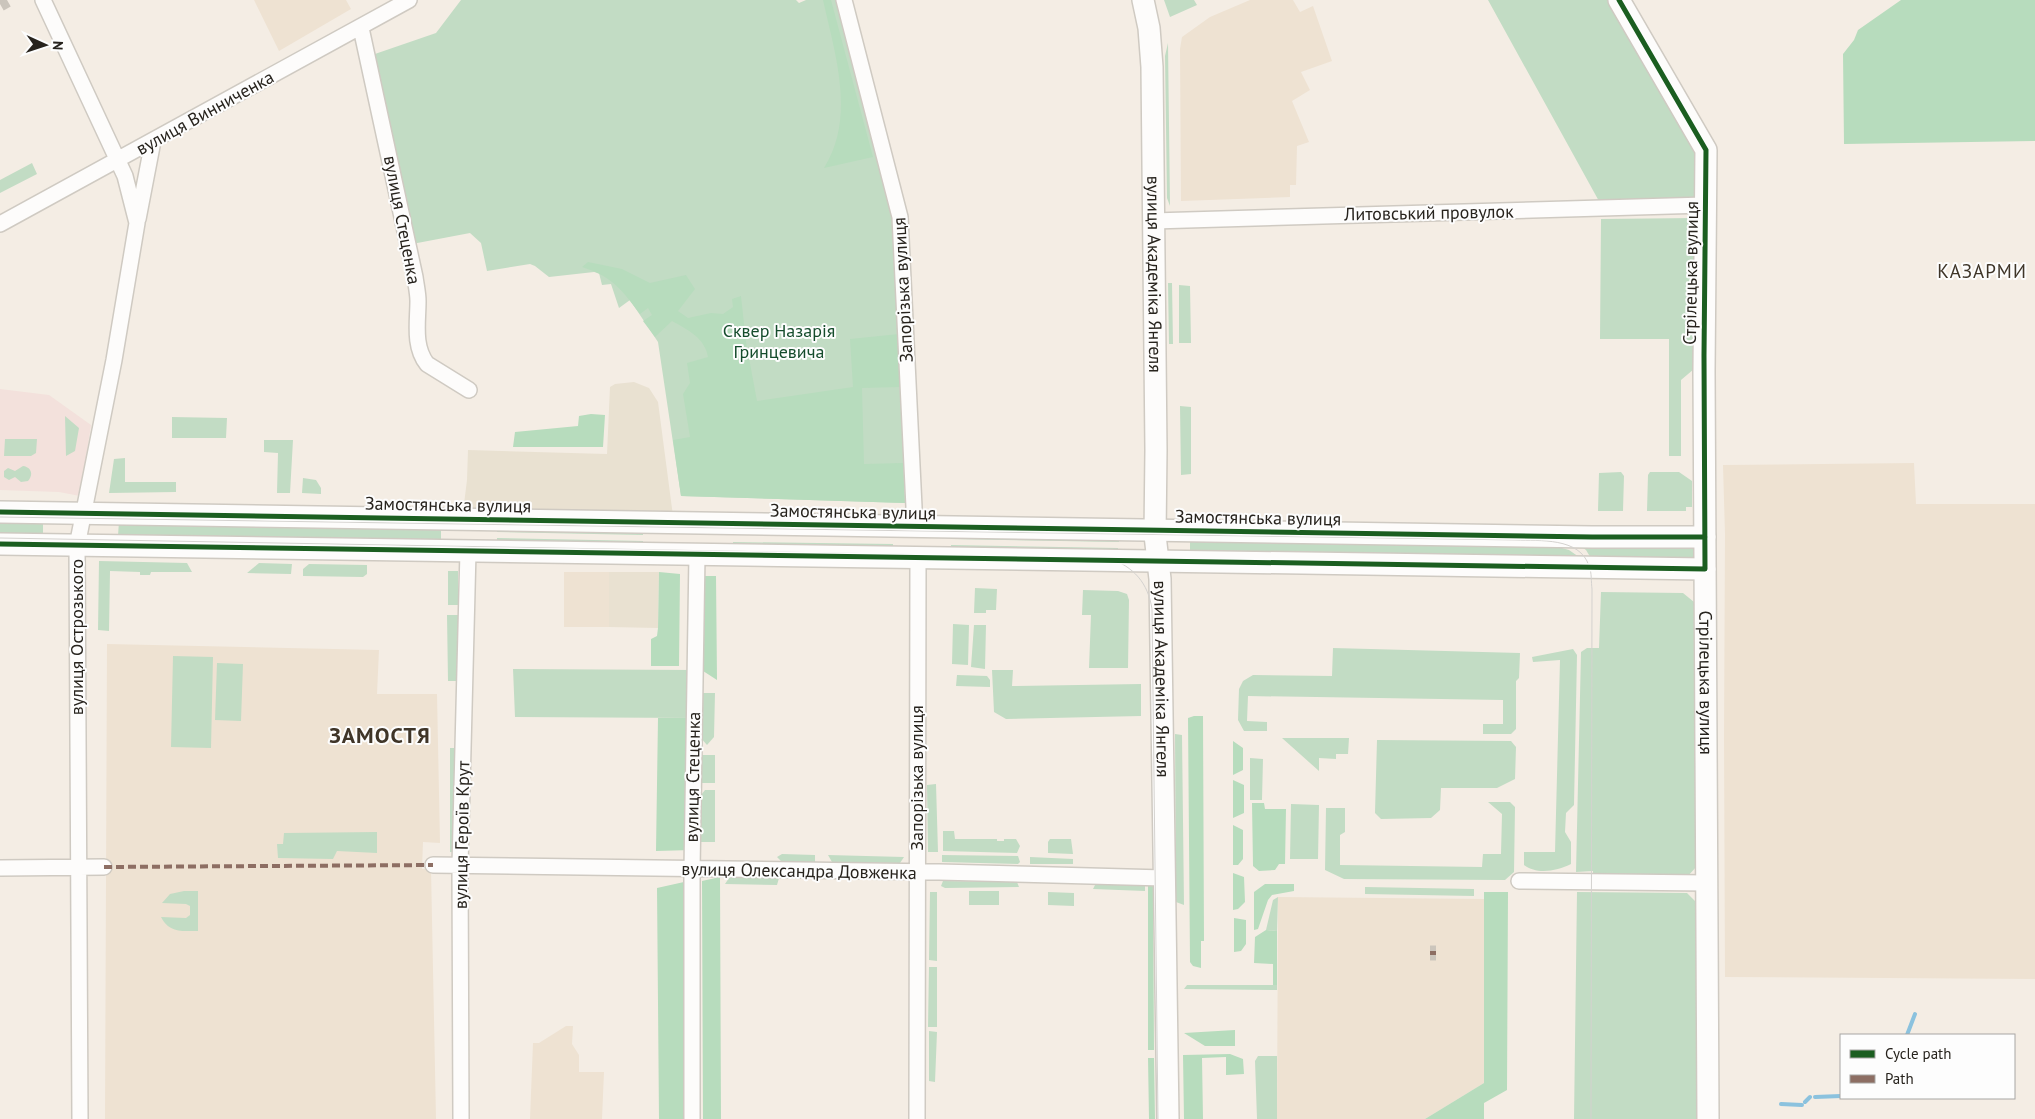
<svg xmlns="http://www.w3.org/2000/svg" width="2035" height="1119" font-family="'PT Sans',sans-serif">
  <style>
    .commercial { fill: #f3e1dc }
    .built { fill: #eee2d2 }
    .medical { fill: #e9e1d1 }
    .green { fill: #c2dcc4 }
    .forest { fill: #b7dcbd }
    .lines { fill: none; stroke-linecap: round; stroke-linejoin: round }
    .stream { stroke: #8bc2de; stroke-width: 4 }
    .street-tunnel { stroke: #cbc5bc; stroke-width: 15; stroke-dasharray: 15 8; stroke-linecap: butt }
    .street-casing { stroke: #cfcac2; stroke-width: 18 }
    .secondary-casing { stroke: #cfcac2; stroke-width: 24 }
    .street { stroke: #fdfcfb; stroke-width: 15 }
    .secondary { stroke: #fdfcfb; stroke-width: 21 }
    .tram { stroke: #d4d2cf; stroke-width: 1 }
    .quiet { stroke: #8d6e63; stroke-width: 4; stroke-dasharray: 8 4; stroke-linecap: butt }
    .cycleway-casing { stroke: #fdfdfd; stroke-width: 8 }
    .cycleway { stroke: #1b5e20; stroke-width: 5 }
    .labels { text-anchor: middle; stroke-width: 4; stroke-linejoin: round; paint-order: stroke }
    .street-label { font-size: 18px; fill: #27231d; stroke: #fdfdfd }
    .park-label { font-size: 18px; fill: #154c2c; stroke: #fdfdfd }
    .neighbourhood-label { font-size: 19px; letter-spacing: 1px; fill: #3f3528; stroke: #fdfdfd }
    .district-label { font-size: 22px; font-weight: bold; letter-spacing: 1px; fill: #3f3528; stroke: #fdfdfd }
  </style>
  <rect width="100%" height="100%" fill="#f4ede4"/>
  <path class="commercial" d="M0 389 49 395 91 425 80 496 59 492 0 490Z"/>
  <path class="built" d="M254 0H346L351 9 279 51Z
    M1250 0H1293L1300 12 1313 6 1332 61 1301 72 1310 90 1292 101 1309 142 1297 146 1296 185H1290V197L1181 201 1180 49 1182 37 1210 17Z
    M1914 463 1916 504H2035V979L1725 977 1724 737 1725 534 1723 465Z
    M564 572H609V627H564Z
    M107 644 379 650 377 694H437L440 843 423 842 422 869H431L436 1119H105Z
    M1278 897 1484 899V1083L1425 1119H1277Z
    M566 1026H573L572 1044 579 1055V1072H604L602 1119H530L533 1043H539Z"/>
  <path class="medical" d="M634 382 649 388 658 402 673 516 463 512 467 480 468 450 607 454 610 387 615 384Z
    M609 572H659L658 628 609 627Z"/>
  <path class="green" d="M461 0H796L799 3 806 0H838L895 218 905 503 681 496 658 342 630 300 619 308 611 284 602 285 599 273 594 272 549 277 535 266 530 264 487 271 481 243 470 233 412 244 372 55 436 33Z
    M1164 0H1194L1197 5 1170 17Z
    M1488 0H1607L1695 153 1696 200 1600 203Z
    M1168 43 1170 206 1167 198 1165 56Z
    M32 163 37 174 0 193V180Z
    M1695 218 1694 369 1681 380V456H1669V339H1600L1601 219Z
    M1168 283H1172L1173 344H1169Z
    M1179 285 1190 286 1191 343H1179Z
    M1180 406 1191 407V474L1181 475Z
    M65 416 79 428 75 451 66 456Z
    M172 417 227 418 226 438H172Z
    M5 439H37L36 453 31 456H4Z
    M264 440H293L290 493H277L278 453 264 452Z
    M125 458V482H176V492L109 493 114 459Z
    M23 466C31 467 34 474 28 481L21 482 15 477 9 480 4 477V471L8 468 15 471Z
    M1621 472 1624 476 1623 511H1598L1599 473Z
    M1650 472H1679L1692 481V507H1686V511H1647L1648 475Z
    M303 478 316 480 321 488V494L302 493Z
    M0 520H43V535H0Z
    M119 521 441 527V542L118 536Z
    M497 528 643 531V535L497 532Z
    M951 535 1119 537V542L951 539Z
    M497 538 643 541V545L497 543Z
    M1190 538 1555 546 1569 550 1579 557 1190 554Z
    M733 542 893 544V548L733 546Z
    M951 545 1118 548V552L951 549Z
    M1579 545H1695V559L1592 560 1586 550Z
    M99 561 187 563 192 572H151L150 575H140V572L110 571 109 631 98 630Z
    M259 563 292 564 291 574 247 573Z
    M309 564 367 565V574L363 577 303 576V569Z
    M448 571H458V605H448Z
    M975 588 997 589 996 610H986V613H974Z
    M1083 590 1118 591 1127 594 1129 600 1128 668H1089L1091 615H1082Z
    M1601 592 1683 593 1694 602 1697 866 1687 877H1593V871L1576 872 1581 652 1587 648H1599Z
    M447 615H458V681H448Z
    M953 624 969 625 968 665 952 664Z
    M974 625H986L985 669 971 667Z
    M1333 648 1520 653 1519 678 1516 681V729L1511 734H1483V724H1503V700L1248 696 1247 721 1267 722V731H1244L1238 720 1239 689 1243 681 1253 675 1332 676Z
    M1573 649 1577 655 1574 805 1566 813 1565 832 1571 842V864C1557 871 1537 875 1524 865V852H1555L1560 660 1533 662 1532 657Z
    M173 656 213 657 211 748 171 747Z
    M217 663 243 664 241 721 215 720Z
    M513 669 695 670 694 718 515 717Z
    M992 670H1013L1012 686 1141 684V716L1006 719 994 712Z
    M957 675 987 676 990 680V687L956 686Z
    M701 693H715L714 737 707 745 700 737Z
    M1175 734 1182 735 1184 905 1176 902Z
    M1282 738H1349L1348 754H1336V759L1319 758V771Z
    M1377 740 1511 741 1516 747 1515 779 1497 788H1441L1440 810 1431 818 1381 819 1375 813Z
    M450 748H457V852H450Z
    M702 755H715V783H702Z
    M1250 758 1263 759 1262 800H1250Z
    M936 784 938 852H928L927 785Z
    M705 790H715V842H701V795Z
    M1488 802H1510L1515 807 1514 872 1505 880 1344 879 1325 870 1326 808H1345V832L1340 835V865L1482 867 1483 854H1501L1502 814Z
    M1291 804 1319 805 1318 859H1290Z
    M943 831H954L955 839H997V841H1004V839H1016L1020 846 1017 853 943 851Z
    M377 832V853L337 851 333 859 278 858 277 844H283L284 833Z
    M1050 839H1071L1073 854 1048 853V842Z
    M782 854 815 855V862H782L777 857Z
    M828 855 904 857 900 863 832 862Z
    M942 855 1018 856 1020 862 1018 864 942 862Z
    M1030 857 1073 859V864H1030Z
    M729 878H779L777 885 725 884Z
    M943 881 1017 882 1019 887 945 888 941 886Z
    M1096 883 1145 884V891L1093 889Z
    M1365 887 1474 889V896L1365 894Z
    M184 891H198V931C182 931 169 933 161 917L186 918 190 915V906L186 904 162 903 170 894Z
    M969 891H999V905H969Z
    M930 892H937V961L929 960Z
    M1048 892 1074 893V906L1048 905Z
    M1577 892 1687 893 1697 903 1699 1119H1574Z
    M1278 897 1277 931 1266 930 1273 900Z
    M929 967H937V1027H928Z
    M1187 985H1277V990L1184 989Z
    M929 1031 937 1032 935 1082 929 1081Z
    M1258 1056H1277V1119H1257L1255 1061Z"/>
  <path class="forest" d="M823 0H831L873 157 824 168C856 117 835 54 823 0Z
    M1901 0H2035V141L1844 144 1843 54 1854 40 1858 30Z
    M588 262 622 269 650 283 686 275 695 289 678 311 688 318 711 313 723 314 733 307 732 299 741 296 746 342 757 401 853 387 850 339 899 334 901 387 862 388 864 464 903 463 905 503 681 496 673 440 690 437 683 394 690 383 687 363 708 357C705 338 688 330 672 321L655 337 643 321 652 315 648 308 640 314C621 289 613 277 582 267Z
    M591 414 605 415 603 447H513L515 432 578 426 579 416Z
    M659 572 680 574 679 666H651V639L657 636 658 628Z
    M701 576H716L717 680 700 669Z
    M1194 716H1203L1204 941H1201V968L1193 966 1190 962 1188 718Z
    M658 718H694L692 850 656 851Z
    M1233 741 1243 748V770L1233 775Z
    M1233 780 1244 785V813L1233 818Z
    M1252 803H1264L1265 809H1286L1285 864H1279L1275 870 1259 871 1253 866Z
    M1233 825 1243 830V859L1238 865H1233Z
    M1233 873 1244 877 1245 902 1238 909 1233 910Z
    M720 877 721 1119H703L702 881Z
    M684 882 686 1119H659L657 888Z
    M1265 884H1294V891L1272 895 1268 900 1258 929 1254 930V892Z
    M1148 885H1153L1154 1050H1148Z
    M1484 892H1508L1507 1090 1484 1103V1119H1425L1484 1083Z
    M1234 918 1246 920V944L1241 951 1234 952Z
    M1266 930 1277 931V985H1273V964L1254 963 1255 937Z
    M1235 1030V1046H1205L1184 1033Z
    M1230 1054 1243 1059 1244 1074 1226 1075V1057L1202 1058 1203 1119H1184L1183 1055Z
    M1148 1058H1154L1155 1119H1149Z"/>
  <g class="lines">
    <path class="stream" d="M1907 1035 1915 1014
      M1815 1097 1841 1096
      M1805 1102 1810 1097
      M1781 1104 1802 1105"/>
    <path class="street-tunnel" d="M0 4 7 0
      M1430 953H1436"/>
    <g class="street-casing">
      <path id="street" d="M43 0 125 176 137 223 114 360 77 546 80 1119
        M844 0 900 217 914 507 912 526
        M361 28 415 277C416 285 418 293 418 301 418 322 413 346 427 364L469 390
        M138 219 153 141
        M1153 221 1705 205
        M0 224 409 0
        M433 865 939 872 1164 878
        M0 868 104 867
        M1519 881 1707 883
        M461 1119 460 866 468 551
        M692 1119V870L697 555
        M917 1119 918 558"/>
    </g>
    <g class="secondary-casing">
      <g id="secondary">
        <path id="s1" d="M1143 0 1149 28 1152 67 1156 450 1155 535 1160 579 1168 1119"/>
        <path id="s2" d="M1619 0 1706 150 1704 372 1708 1119"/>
        <path d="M0 512 1592 537H1705"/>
        <path d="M0 544 1705 569"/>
      </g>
    </g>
    <use href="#street" class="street"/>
    <use href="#secondary" class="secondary"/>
    <path class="tram" d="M0 517 1516 540C1539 541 1580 537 1589 566 1592 573 1591 582 1592 589L1591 1119
      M0 538 1109 558C1134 567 1148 583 1152 609L1158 1119"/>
    <path class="quiet" d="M104 867 433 865
      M1430 953H1436"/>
    <g class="cycleway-casing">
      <path id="cycleway" d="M0 512 1592 537H1705
        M0 544 1705 569 1704 355 1706 150 1619 0"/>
    </g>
    <use href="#cycleway" class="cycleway"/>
  </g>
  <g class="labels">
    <g class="street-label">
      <text transform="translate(205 113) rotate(-29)" y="6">вулиця Винниченка</text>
      <text transform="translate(1429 213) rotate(-1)" y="6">Литовський провулок</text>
      <text transform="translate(402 220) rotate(79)" y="6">вулиця Стеценка</text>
      <text transform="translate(1691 273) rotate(-89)" y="6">Стрілецька вулиця</text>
      <text dy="6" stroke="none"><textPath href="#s1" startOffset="275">вулиця Академіка Янгеля</textPath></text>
      <text transform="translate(903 290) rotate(-93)" y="6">Запорізька вулиця</text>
      <text transform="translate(448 505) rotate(1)" y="6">Замостянська вулиця</text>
      <text transform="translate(853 512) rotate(1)" y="6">Замостянська вулиця</text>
      <text transform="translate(1258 518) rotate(1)" y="6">Замостянська вулиця</text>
      <text transform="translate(77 637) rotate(-90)" y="6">вулиця Острозького</text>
      <text dy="6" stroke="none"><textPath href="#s1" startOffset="680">вулиця Академіка Янгеля</textPath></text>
      <text dy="6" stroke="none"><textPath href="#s2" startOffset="706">Стрілецька вулиця</textPath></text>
      <text transform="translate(693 777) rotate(-89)" y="6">вулиця Стеценка</text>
      <text transform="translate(917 778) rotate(-90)" y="6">Запорізька вулиця</text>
      <text transform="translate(462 835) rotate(-89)" y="6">вулиця Героїв Крут</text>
      <text transform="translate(799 871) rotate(1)" y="6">вулиця Олександра Довженка</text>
    </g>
    <g class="park-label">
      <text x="779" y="337">Сквер Назарія<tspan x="779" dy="21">Гринцевича</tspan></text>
    </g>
    <g class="neighbourhood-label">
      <text x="1982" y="278">КАЗАРМИ</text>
    </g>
    <g class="district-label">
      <text x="380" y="743">ЗАМОСТЯ</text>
    </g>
  </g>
  <rect x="1840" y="1034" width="175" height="65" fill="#fdfdfd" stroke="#a7a6a3"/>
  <rect x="1850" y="1050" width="25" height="8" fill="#1b5e20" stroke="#a7a6a3"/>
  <text x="1885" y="1059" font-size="15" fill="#27231d">Cycle path</text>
  <rect x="1850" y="1075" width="25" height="8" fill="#8d6e63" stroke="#a7a6a3"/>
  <text x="1885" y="1084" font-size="15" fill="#27231d">Path</text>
  <g transform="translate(45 45) rotate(93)" stroke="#fdfdfd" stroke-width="4" paint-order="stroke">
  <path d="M0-4L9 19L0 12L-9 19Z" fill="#27231d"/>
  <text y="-8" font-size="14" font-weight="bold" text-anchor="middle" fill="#27231d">N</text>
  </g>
</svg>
